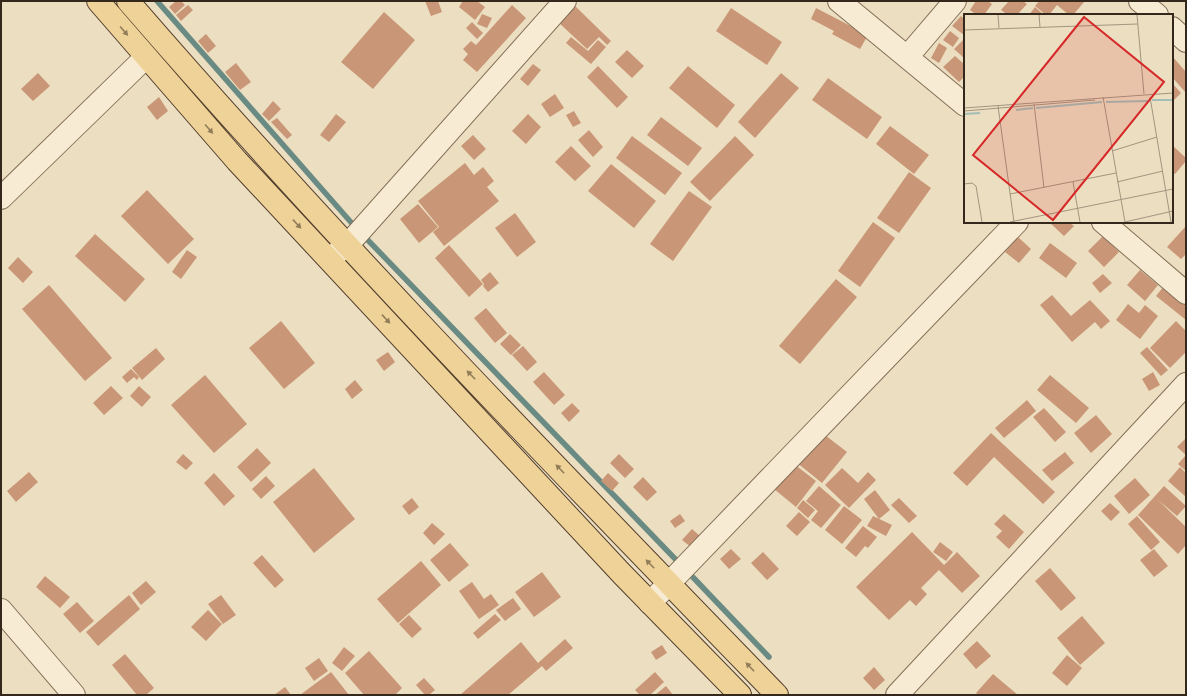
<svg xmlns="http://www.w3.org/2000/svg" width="1187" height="696" font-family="'Libre Baskerville',serif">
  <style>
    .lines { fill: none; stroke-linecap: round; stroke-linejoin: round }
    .stream { stroke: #6a8b83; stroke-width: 5.5 }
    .building { fill: #c99777 }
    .minor-casing { stroke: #846f59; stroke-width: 24 }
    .primary-casing { stroke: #523e2d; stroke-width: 24 }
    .minor { stroke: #f7ecd3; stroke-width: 22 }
    .primary { stroke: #efd298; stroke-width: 22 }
    .oneway { fill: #927d5a }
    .inset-river { fill: none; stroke: #a3beb6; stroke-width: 2 }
    .inset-road { fill: none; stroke: #a2957f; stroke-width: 1 }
    .view { fill: #d62828; fill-opacity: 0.15; stroke: #d62828; stroke-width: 2 }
    .inset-edge { fill: none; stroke: #34281d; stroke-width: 2 }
  </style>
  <rect width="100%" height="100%" fill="#ecdec0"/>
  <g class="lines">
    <path class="stream" d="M157 1 356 228
      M362 234 681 565
      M687 571 769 657"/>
  </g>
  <path class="building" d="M176 1H181L185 5 175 14 169 7Z
    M425 1H438L442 12 431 16Z
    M463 1H477L485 7 475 20 459 7Z
    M976 1H988L992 4 984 15H977L970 10Z
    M1009 1H1023L1027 4 1017 15H1008L1001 10Z
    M1039 1H1085L1073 15H1069L1057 5 1049 15H1046L1035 6Z
    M573 4 611 41 607 45 599 37 587 49 557 21Z
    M188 5 193 10 181 21 176 15Z
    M512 5 526 18 477 72 463 60 468 54 463 49 471 41 476 45Z
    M1035 7 1044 15H1029Z
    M731 8 782 42 767 65 716 31Z
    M816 8 868 35 860 49 832 34 834 31 811 19Z
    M384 12 415 40 373 89 341 62Z
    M482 14 492 18 487 28 477 24Z
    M961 16 965 20 964 35 952 26Z
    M472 22 483 33 477 39 466 28Z
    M950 31 959 38 953 47 943 40Z
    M206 34 216 46 208 53 198 41Z
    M571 37 588 51 598 40 606 47 591 64 566 43Z
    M965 38V59L954 49Z
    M939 43 947 48 939 63 931 58Z
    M627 50 644 66 632 78 615 62Z
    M955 56 965 65V76L959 82 943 67Z
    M1172 56 1186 72V93L1172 77Z
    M236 63 251 82 240 90 225 72Z
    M533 64 541 70 528 86 520 79Z
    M598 66 628 97 617 108 587 77Z
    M688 66 735 105 717 128 669 88Z
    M38 73 50 86 33 101 21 89Z
    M781 73 799 88 755 138 738 122Z
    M828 78 882 117 867 139 812 100Z
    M1172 83 1181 93 1172 102Z
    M555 94 564 108 550 117 541 104Z
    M159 97 168 111 157 120 147 107Z
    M273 101 281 109 269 121 262 114Z
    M574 111 581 123 573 127 566 115Z
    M336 114 346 122 329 142 320 135Z
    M528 114 541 127 526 144 512 131Z
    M661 117 702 148 688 166 647 135Z
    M277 118 292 135 287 139 271 122Z
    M890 126 929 155 914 174 876 144Z
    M589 130 603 147 593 157 578 140Z
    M473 135 486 149 474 160 461 146Z
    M632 136 682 173 665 195 616 158Z
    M735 136 754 155 710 201 690 182Z
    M1172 145 1186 158V161L1175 174 1172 172Z
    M571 146 591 166 575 181 555 162Z
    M465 163 474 175 483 167 494 181 487 187 499 201 444 246 433 232 439 227 418 201Z
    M611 164 656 201 634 228 588 191Z
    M909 172 931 188 899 233 877 218Z
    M147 190 194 239 168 264 121 216Z
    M689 191 712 207 673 261 650 244Z
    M418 204 438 227 419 243 400 219Z
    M515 213 536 242 517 257 495 228Z
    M873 222 895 238 860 287 838 271Z
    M1049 222H1069L1074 226 1064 236Z
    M1186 226V254L1181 259 1167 247Z
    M95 234 145 279 125 302 75 256Z
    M1103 236 1119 252 1104 267 1088 251Z
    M1018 237 1031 249 1019 263 1005 252Z
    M1050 243 1077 263 1066 278 1039 258Z
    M449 245 483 284 469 297 435 258Z
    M187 250 197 257 181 279 172 272Z
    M18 257 33 272 23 283 8 268Z
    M1140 270 1158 285 1145 301 1127 285Z
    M490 272 499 283 488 292 483 286 484 284 481 280Z
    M1103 274 1112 283 1100 293 1092 283Z
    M836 279 857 297 800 364 779 346Z
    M49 285 112 358 85 381 22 309Z
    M1164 286 1186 303V320L1156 296Z
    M1052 295 1071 316 1090 300 1110 321 1101 329 1095 322 1072 342 1040 305Z
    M1128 304 1139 313 1145 305 1158 316 1140 339 1116 320Z
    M486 308 507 333 495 343 474 318Z
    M281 321 315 363 284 389 249 348Z
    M1176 321 1186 331V352L1170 368 1150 348Z
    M510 334 521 345 511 355 500 344Z
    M523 346 537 362 527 371 512 355Z
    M1147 347 1168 370 1161 376 1140 353Z
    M156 348 165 359 142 380 132 368Z
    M388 352 395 362 384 371 376 360Z
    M131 369 139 377 137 380 134 377 127 383 122 377Z
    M544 372 565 395 554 405 533 382Z
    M1153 372 1160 385 1149 391 1142 379Z
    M205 375 247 424 214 453 171 405Z
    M1050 375 1089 408 1076 423 1037 390Z
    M355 380 363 390 352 399 345 389Z
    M111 386 123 398 104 415 93 403Z
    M139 386 151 397 142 407 130 396Z
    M1027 400 1036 411 1004 438 995 428Z
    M572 403 580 411 569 422 561 413Z
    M1044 408 1066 432 1055 442 1033 417Z
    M1096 415 1112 434 1091 453 1074 433Z
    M821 432 847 452 822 483 796 462Z
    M991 433 1055 492 1043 504 994 457 967 486 953 473Z
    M1186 438V471L1178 464 1186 455 1177 447Z
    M257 448 271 463 251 482 237 467Z
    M1065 452 1074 463 1052 481 1042 470Z
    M183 454 193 463 186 470 176 462Z
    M619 454 634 469 625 478 610 463Z
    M794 464 816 481 796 507 774 489Z
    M1180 467 1186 473V497L1168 481Z
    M314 468 355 519 314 553 273 502Z
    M842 468 858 483 868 472 876 480 849 508 825 485Z
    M29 472 38 482 16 502 7 491Z
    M214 473 235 496 224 506 204 483Z
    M608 473 619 483 612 491 601 481Z
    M266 476 275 486 261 499 252 489Z
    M643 477 657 492 647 501 633 487Z
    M1135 478 1150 495 1129 514 1114 496Z
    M819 486 841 505 821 528 811 520 818 511 806 501Z
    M1164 486 1186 506 1177 516 1157 499 1186 527V545L1178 554 1138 515Z
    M875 490 890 510 879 519 864 499Z
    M412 498 419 507 409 515 402 506Z
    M899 498 917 516 909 523 891 505Z
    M803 500 815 510 808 518 797 508Z
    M1110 503 1120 512 1111 521 1101 511Z
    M844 506 862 520 842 544 825 530Z
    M799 512 810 522 797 536 786 526Z
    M680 514 685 521 675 528 670 521Z
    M1004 514 1024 532 1009 549 996 537 1002 531 994 524Z
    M873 516 892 525 886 536 867 526Z
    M1137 516 1160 542 1151 550 1128 524Z
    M432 523 445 534 434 545 423 533Z
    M863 526 877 537 868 548 865 546 856 557 845 548Z
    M692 529 700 536 691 547 682 540Z
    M912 532 944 565 957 552 980 576 962 593 939 570 921 588 927 594 916 606 910 600 889 620 856 587Z
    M940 542 953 552 946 561 933 552Z
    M450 543 469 565 449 582 430 560Z
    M731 549 741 559 729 569 720 559Z
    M1154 549 1168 566 1154 577 1140 560Z
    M763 552 779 569 767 580 751 563Z
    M262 555 284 580 275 588 253 563Z
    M421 561 441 585 398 623 377 599Z
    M1050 568 1076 598 1061 611 1035 581Z
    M542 572 561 597 534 617 515 592Z
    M45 576 70 597 60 608 36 587Z
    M146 581 156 592 141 605 132 593Z
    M472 582 484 599 491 594 499 605 479 619 459 591Z
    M129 595 140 609 98 646 86 632Z
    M221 595 236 615 223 624 208 604Z
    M513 598 521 609 505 621 496 610Z
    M77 602 94 621 80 633 63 614Z
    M208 610 222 624 206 641 191 627Z
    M495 614 501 620 478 639 473 633Z
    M409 615 422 629 412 638 399 624Z
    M1082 616 1105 643 1080 665 1057 638Z
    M565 639 573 648 546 671 542 666 508 695H460L521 642 538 663Z
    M977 641 991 656 976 669 963 654Z
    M662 645 667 653 656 660 651 652Z
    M344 647 355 656 342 671 332 663Z
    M369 651 402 688 395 695H364L345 673Z
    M125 654 154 688 146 695H137L112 665Z
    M1067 655 1082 668 1067 686 1052 673Z
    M319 658 328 671 314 681 305 668Z
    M874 667 885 680 874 690 863 678Z
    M331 672 349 695H300Z
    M655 672 664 682 650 695H640L635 690Z
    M993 674 1018 695H979L976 693Z
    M424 678 435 690 429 695H425L416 685Z
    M666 686 673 695H655Z
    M285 687 291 695H274Z"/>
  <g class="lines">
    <g class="minor-casing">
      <path id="minor" d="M839 1 965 105
        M1140 1 1157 15
        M1172 28 1186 41
        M908 56 955 1
        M1 198 146 57
        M1103 222 1186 293
        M330 259 352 240 565 1
        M650 603 1017 222
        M1 610 74 695
        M897 695 1186 384"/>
    </g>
    <g class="primary-casing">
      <path id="primary" d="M98 1 237 161 622 574 740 695
        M128 1C335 240 557 468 777 695"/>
    </g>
    <use href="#minor" class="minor"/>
    <use href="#primary" class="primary"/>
  </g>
  <defs><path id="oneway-solid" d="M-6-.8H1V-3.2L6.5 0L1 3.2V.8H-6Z"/></defs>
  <g class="oneway">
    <use href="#oneway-solid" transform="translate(124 31) rotate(49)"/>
    <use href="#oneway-solid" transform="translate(209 129) rotate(49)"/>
    <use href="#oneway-solid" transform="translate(297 224) rotate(47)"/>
    <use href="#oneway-solid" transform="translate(386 319) rotate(47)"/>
    <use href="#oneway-solid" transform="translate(471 375) rotate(-134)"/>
    <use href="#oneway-solid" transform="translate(560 469) rotate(-134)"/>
    <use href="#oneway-solid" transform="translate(650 564) rotate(-134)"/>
    <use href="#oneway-solid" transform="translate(750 667) rotate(-134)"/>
  </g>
  <g transform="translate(964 14)">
    <rect width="209" height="209" fill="#ecdec0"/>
    <path class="inset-river" d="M188 86H209M142 88 184 87M72 94 138 88M52 96 69 94M0 100 16 99"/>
    <path class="inset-road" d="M34 1 35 14M75 1 76 13M173 1 180 80M0 16 174 10M139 83 161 208M186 83 207 208M70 90 80 174M34 92 50 208M0 94 209 79M0 97 131 86M148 137 193 123M109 168 116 208M153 168 199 157M0 170 8 169 12 172 18 208M46 180 152 159M46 208 209 175M161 208 209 197"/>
    <path class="view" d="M120 3 200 68 89 206 9 141Z"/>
    <rect width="209" height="209" class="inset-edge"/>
  </g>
  <rect width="1187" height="696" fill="none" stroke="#34281d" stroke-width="4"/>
</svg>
